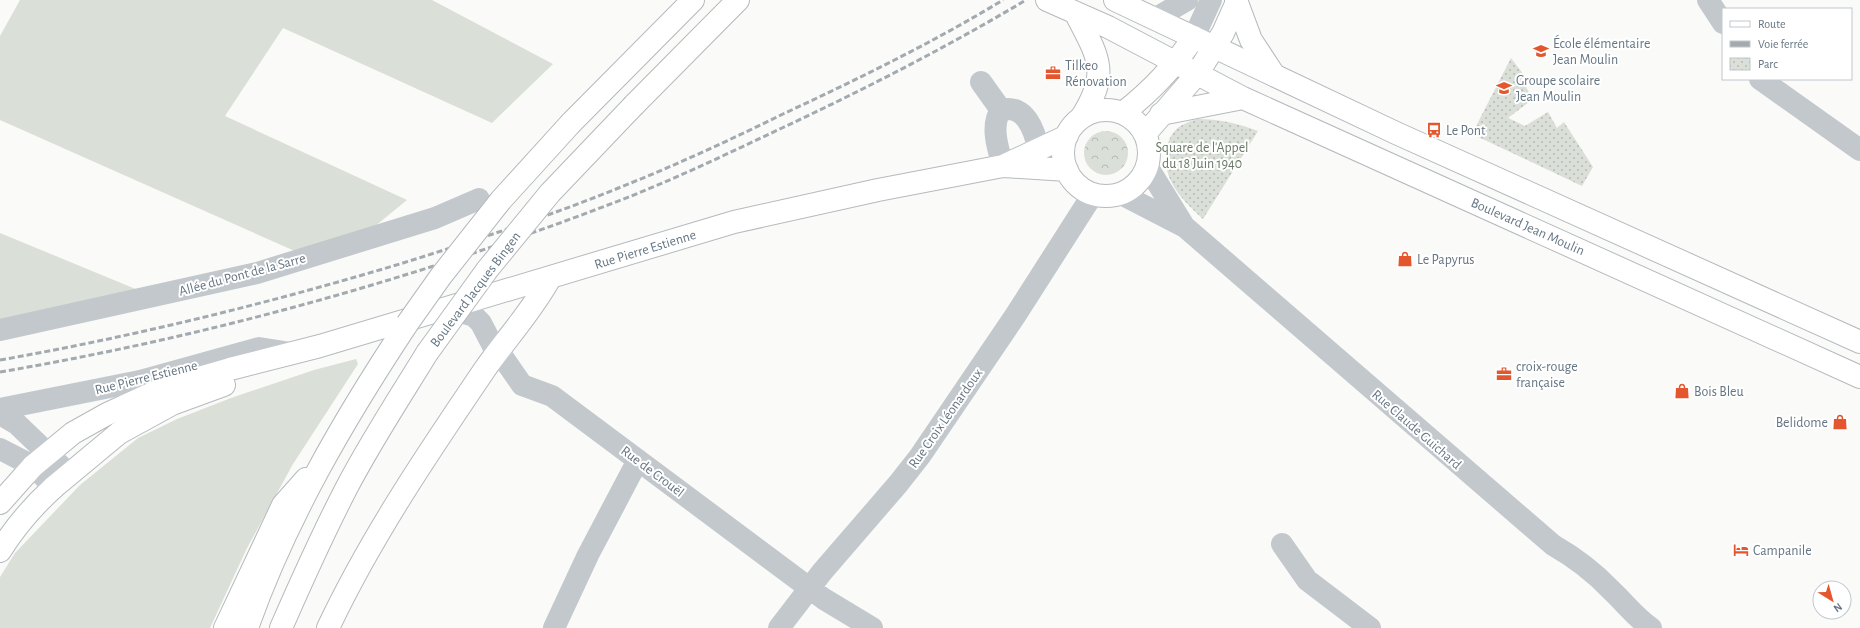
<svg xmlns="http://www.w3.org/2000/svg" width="1860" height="628" font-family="'Alegreya Sans',sans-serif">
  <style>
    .grass { fill: #dadfd7 }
    .forest { fill: url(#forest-crowns) }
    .park { fill: url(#park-dots) }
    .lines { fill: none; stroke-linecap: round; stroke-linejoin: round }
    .primary-casing { stroke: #b5babe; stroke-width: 24 }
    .trunk-casing { stroke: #b4b9bd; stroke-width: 24 }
    .minor { stroke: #c3c8cc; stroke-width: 22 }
    .primary { stroke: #fff; stroke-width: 22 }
    .trunk { stroke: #fff; stroke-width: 22 }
    .rail { stroke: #a2aab0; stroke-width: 3; stroke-dasharray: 6 3; stroke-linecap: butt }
    .trunk-bridge-casing { stroke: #b4b9bd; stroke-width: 24; stroke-linecap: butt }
    .trunk-bridge { stroke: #fff; stroke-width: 22 }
    .labels { text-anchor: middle; stroke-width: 4; stroke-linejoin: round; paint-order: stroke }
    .poi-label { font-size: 14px; fill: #657683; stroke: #fff; text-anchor: start }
    .park-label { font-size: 14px; fill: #687a64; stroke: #fff }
    .street-label { font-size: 14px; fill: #657683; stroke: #fff }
  </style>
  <defs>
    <pattern id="forest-crowns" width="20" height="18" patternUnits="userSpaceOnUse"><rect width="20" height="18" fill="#dadfd7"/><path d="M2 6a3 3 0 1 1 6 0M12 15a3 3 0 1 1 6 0" fill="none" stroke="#b4b9b4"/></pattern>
    <pattern id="park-dots" width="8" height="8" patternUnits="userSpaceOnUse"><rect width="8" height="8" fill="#dadfd7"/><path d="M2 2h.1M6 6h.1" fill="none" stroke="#b4b9b4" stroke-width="1.8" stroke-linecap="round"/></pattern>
  </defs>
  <rect width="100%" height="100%" fill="#fafaf8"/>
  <path class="grass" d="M20 0H432L553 64 492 123 283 28 225 116 407 200 369 231 297 252 0 120V36Z
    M0 233 138 290 0 320Z
    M356 359 358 364 293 464 247 548 210 628H0V577L15 553 80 485 138 438 177 419 231 398 314 370Z"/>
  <path class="forest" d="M1084 153a22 22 0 1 1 44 0a22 22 0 1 1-44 0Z"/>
  <path class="park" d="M1511 58 1527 79 1523 82 1533 99 1508 118 1525 126 1548 112 1557 128 1564 122 1593 167 1582 186 1472 134Z
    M1197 119C1219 119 1237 123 1258 131L1203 219C1191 208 1178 196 1171 181 1164 168 1164 145 1173 133 1179 125 1188 122 1197 119Z"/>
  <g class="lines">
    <g class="primary-casing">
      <path id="primary" d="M1047 0 1108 27 1243 98 1860 377
        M1115 0 1396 133 1860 342
        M1076 14C1099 58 1110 73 1081 118
        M1063 153a43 43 0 1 1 86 0a43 43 0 1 1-86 0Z
        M1123 113C1152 90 1173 68 1194 37
        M1161 114 1243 98
        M1145 134 1197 74 1223 33 1236 4
        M1004 166 1067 170
        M33 466 73 433 107 414 164 388 230 369 320 346 734 222 878 190 1003 166 1067 136
        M54 487 119 433 172 404 224 385"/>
    </g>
    <g class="trunk-casing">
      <path id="trunk" d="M1236 0 1251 40 1274 75
        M634 105 738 0
        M571 123 693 0
        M0 503 33 466
        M0 551C15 527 33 506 54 487
        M225 628 283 505 306 479
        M247 628C285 520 344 419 407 324
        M281 628C302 580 323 533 347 487 371 441 400 397 427 353
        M328 628C371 537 428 453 485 369 506 339 532 311 550 278"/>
    </g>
    <path class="minor" d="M1708 0 1723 23
      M1156 18 1187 0
      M1194 37 1211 0
      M1760 79 1860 150
      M981 82 1001 110
      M1003 166C998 149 990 125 1001 110 1025 103 1035 131 1038 149
      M1147 166 1184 226
      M1121 194 1185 227 1553 545C1574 557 1594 572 1611 590 1625 603 1635 617 1651 628
      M447 308 474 316 481 323 496 352 504 359 522 385 552 396 824 599 872 628
      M0 330 257 273 435 218 479 199
      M0 409 140 381 259 348 291 353
      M0 414 17 424 68 473
      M0 449 33 466 54 487
      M1282 544 1307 580 1370 628
      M554 628 588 555 638 460
      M779 628 822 572 898 484 920 456 1015 316 1093 194"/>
    <use href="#primary" class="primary"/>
    <use href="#trunk" class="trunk"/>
    <path class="rail" d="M0 360C136 336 270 303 403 263 476 240 550 216 621 187 676 165 730 140 783 114 858 79 932 43 1003 0
      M0 372C211 336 422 277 621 200 675 179 729 153 782 128 865 89 947 47 1026 0"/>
    <g class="trunk-bridge-casing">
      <path id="trunk-bridge" d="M407 324 441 276 501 200 571 123
        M427 353 487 270 550 193 634 105"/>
    </g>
    <use href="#trunk-bridge" class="trunk-bridge"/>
  </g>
  <defs>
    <g id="school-bare" transform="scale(1.2)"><path d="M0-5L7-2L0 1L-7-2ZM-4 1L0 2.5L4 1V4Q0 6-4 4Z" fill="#e4572e" stroke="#fff" stroke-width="2.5" paint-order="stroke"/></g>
    <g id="office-bare" transform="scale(1.2)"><path d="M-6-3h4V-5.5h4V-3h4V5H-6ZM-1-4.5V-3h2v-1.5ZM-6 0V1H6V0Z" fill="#e4572e" stroke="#fff" stroke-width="2.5" paint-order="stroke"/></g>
    <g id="bus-bare" transform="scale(1.2)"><path d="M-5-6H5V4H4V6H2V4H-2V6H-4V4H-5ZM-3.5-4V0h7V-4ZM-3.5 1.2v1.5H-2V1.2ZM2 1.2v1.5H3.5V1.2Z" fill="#e4572e" stroke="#fff" stroke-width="2.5" paint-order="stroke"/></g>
    <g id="shop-bare" transform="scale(1.2)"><path d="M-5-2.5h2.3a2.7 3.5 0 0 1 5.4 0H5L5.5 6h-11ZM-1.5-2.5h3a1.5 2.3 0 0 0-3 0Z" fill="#e4572e" stroke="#fff" stroke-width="2.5" paint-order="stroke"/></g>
    <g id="hotel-bare" transform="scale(1.2)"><path d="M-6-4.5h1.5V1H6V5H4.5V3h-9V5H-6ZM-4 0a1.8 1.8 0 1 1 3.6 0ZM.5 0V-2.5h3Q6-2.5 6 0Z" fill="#e4572e" stroke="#fff" stroke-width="2.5" paint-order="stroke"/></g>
  </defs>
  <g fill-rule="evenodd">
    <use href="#school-bare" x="1541" y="51"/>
    <use href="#office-bare" x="1053" y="73"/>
    <use href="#school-bare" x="1504" y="88"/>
    <use href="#bus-bare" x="1434" y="130"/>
    <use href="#shop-bare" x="1405" y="259"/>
    <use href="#office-bare" x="1504" y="374"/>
    <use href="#shop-bare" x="1682" y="391"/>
    <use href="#shop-bare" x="1840" y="422"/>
    <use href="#hotel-bare" x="1741" y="550"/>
  </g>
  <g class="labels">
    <g class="poi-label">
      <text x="1553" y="48">École élémentaire<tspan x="1553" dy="16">Jean Moulin</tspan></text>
      <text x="1065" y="70">Tilkeo<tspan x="1065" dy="16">Rénovation</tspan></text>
      <text x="1516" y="85">Groupe scolaire<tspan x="1516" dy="16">Jean Moulin</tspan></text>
      <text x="1446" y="135">Le Pont</text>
      <text x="1417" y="264">Le Papyrus</text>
      <text x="1516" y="371">croix-rouge<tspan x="1516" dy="16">française</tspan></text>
      <text x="1694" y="396">Bois Bleu</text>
      <text x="1828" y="427" text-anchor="end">Belidome</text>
      <text x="1753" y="555">Campanile</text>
    </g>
    <g class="park-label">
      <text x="1202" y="152">Square de l'Appel<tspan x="1202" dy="16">du 18 Juin 1940</tspan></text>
    </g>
    <g class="street-label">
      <text transform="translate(1528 226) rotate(24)" y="5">Boulevard Jean Moulin</text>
      <text transform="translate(645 249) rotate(-17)" y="5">Rue Pierre Estienne</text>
      <text transform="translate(242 274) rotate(-15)" y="5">Allée du Pont de la Sarre</text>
      <text transform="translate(475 289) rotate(-53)" y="5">Boulevard Jacques Bingen</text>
      <text transform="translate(146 377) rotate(-14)" y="5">Rue Pierre Estienne</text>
      <text transform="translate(945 418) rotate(-55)" y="5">Rue Croix Léonardoux</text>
      <text transform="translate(1417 429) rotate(41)" y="5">Rue Claude Guichard</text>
      <text transform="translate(653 471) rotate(37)" y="5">Rue de Crouël</text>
    </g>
  </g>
  <rect x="1722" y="8" width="130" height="72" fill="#ffffff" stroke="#c1c8cd"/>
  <rect x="1730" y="21" width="20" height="6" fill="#ffffff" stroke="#c1c8cd"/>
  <text x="1758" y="28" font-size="12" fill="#657683">Route</text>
  <rect x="1730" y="41" width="20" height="6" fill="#a2aab0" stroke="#c1c8cd"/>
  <text x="1758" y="48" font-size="12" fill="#657683">Voie ferrée</text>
  <rect x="1730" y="58" width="20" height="12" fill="url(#park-dots)" stroke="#c1c8cd"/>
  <text x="1758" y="68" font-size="12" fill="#657683">Parc</text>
  <g transform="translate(1832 600) rotate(143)"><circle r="19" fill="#ffffff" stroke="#c1c8cd"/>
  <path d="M0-3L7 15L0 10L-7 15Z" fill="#e4572e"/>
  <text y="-6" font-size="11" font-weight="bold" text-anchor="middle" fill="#657683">N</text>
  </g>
</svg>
